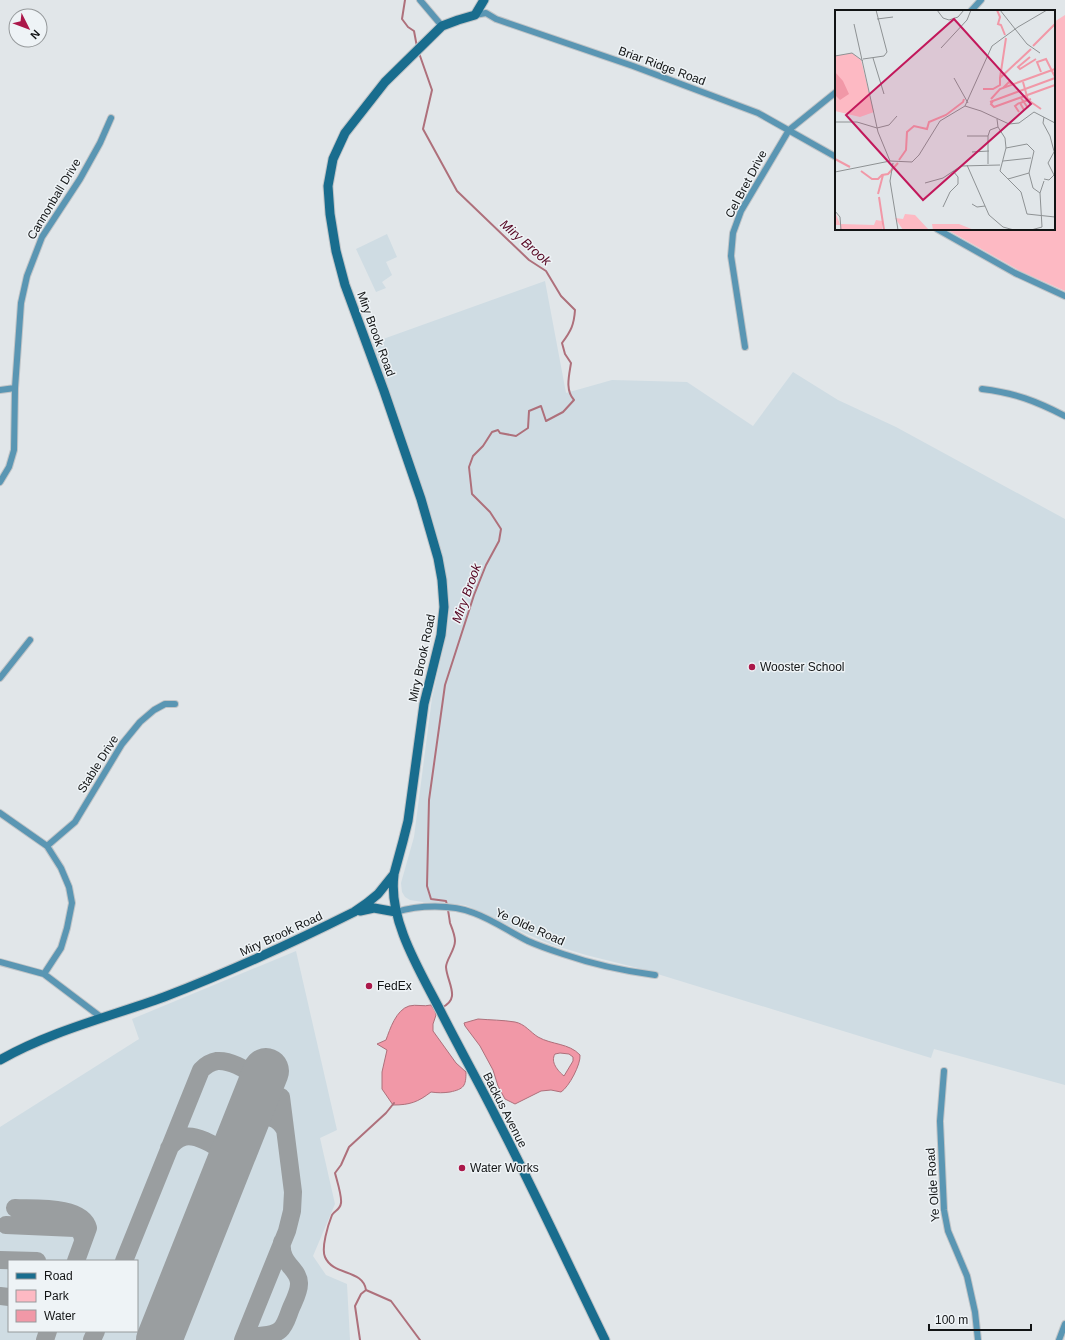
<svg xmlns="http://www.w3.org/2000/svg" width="1065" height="1340" font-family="Helvetica,sans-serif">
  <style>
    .built { fill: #cfdce3; fill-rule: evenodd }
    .green { fill: #fdb9c3 }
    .water { fill: #f198a7; stroke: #ae707b; fill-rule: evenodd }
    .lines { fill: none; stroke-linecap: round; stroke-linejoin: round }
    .stream { stroke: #ae707b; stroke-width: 2 }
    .taxiway { stroke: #9a9ea0; stroke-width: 18 }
    .runway { stroke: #9a9ea0; stroke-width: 46 }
    .minor-casing { stroke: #c0c4c7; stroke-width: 8 }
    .secondary-casing { stroke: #c0c4c7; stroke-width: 11 }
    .minor { stroke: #5a96b3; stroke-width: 6 }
    .secondary { stroke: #196d8e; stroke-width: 9 }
    .poi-dot { fill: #ab184a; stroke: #eef3f6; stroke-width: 1.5 }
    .labels { text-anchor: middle; stroke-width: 3; stroke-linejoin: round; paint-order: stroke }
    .street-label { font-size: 12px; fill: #121415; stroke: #eef3f6 }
    .poi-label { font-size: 12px; fill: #121415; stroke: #eef3f6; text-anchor: start }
    .water-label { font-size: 13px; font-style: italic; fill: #550521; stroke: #eef3f6 }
    .inset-river { fill: none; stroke: #f198a7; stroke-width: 2 }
    .inset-road { fill: none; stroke: #8e9294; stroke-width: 1 }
    .view { fill: #c2185b; fill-opacity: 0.15; stroke: #c2185b; stroke-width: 2 }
    .inset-edge { fill: none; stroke: #121415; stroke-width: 2 }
  </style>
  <rect width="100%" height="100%" fill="#e1e6e9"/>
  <path class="built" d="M387 234 397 257 386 262 392 275 382 282 386 288 376 292 356 249Z
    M545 281 566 393 612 380 687 382 753 426 793 372 838 400 896 427 1065 519V1085L934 1049 931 1058 638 968 586 955 550 944 524 933 484 913 465 905 423 902 410 900 405 897 402 892 401 883 414 837 432 698 446 636 449 615 448 586 443 560 433 521 372 343Z
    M296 951 337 1130 320 1138 335 1204 313 1256 326 1275 347 1284 350 1340H0V1127L139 1039 132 1019ZM9 1261H137V1331H9Z"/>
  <path class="green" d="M1065 15V291L1020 271 946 229H1054V22Z"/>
  <path class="water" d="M431 1005 435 1011 436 1015 433 1024V1031L456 1063 466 1072C466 1086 464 1089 450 1092 443 1093 438 1093 431 1092 418 1102 410 1105 393 1105L382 1089V1072L387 1050 377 1044 386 1040C390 1029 396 1010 409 1006 416 1004 424 1007 431 1005Z
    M478 1019C490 1020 503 1020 515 1022 525 1024 530 1032 538 1037 552 1045 569 1043 580 1055 581 1064 569 1087 561 1092L551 1090 541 1091 515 1104 505 1099 498 1086 493 1070 480 1046 465 1026 464 1023ZM560 1053 569 1054 573 1057V1061L564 1076C558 1071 550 1062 555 1054Z"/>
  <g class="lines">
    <path class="stream" d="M405 0 402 19 408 27 414 31 417 47
      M419 53 432 90 423 129 457 191 529 260 546 271 561 296 575 310C574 325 571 331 562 343L565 354 571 363C569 376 565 390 574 400L563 412 546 421 541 406 529 411 528 428 516 436 500 433 498 430 492 432 483 446 473 456 469 467 472 494 490 512 501 529 499 541 486 565 474 595 445 685 429 800 427 886 431 899 446 901C448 908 449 916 450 923 452 928 455 935 455 941 455 950 446 960 446 967 447 983 462 999 441 1008
      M366 1290 391 1301 420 1340
      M360 1340 355 1306 361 1294 366 1290C363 1269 333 1276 325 1257 321 1248 328 1225 332 1215 335 1210 340 1210 341 1203 342 1196 337 1181 335 1173L341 1165 349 1147 386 1113 394 1103"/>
    <path class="taxiway" d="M242 1132C245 1128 248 1123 253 1120 264 1113 279 1117 285 1130
      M169 1148C173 1143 177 1138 184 1137 194 1134 216 1144 222 1153 226 1160 226 1167 225 1175
      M15 1208C34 1209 82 1205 88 1228L76 1261
      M6 1225 75 1228C81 1231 83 1235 83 1242
      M0 1260 37 1261
      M124 1261 201 1070C206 1065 211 1062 217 1061 228 1060 247 1068 253 1078 256 1084 256 1090 256 1096
      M0 1296 9 1297
      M45 1340 48 1331
      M92 1340 96 1331
      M243 1340 287 1231 292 1211 293 1192 281 1097
      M247 1340C257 1333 271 1338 280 1330 286 1325 288 1315 291 1308 294 1301 299 1292 299 1284 300 1269 279 1264 282 1242"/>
    <path class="runway" d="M159 1340 266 1071"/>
    <g class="minor-casing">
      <path id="minor" d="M420 0 442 26
        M971 11 981 0
        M475 15 486 13 496 19 633 66 758 113 836 157
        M937 229 1015 273 1065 296
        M745 347 731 256 733 233 741 211 789 130 836 92
        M982 389C1015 393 1036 401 1065 416
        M0 390 15 388
        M0 482 9 467 14 450 15 388 21 303 27 276 42 237 80 179 100 143 111 118
        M0 678 30 640
        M0 813 47 846 61 868 69 887 72 903 67 928 61 948 44 974
        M47 846 75 822 122 744 140 722 154 710 165 704H175
        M396 912C418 905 452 904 474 913 493 920 510 932 528 941 539 946 551 950 563 954 592 964 624 971 655 975
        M0 962 44 974 102 1018
        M944 1071 940 1121 944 1210 948 1231 967 1276 975 1312 978 1340
        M1059 1340 1065 1324"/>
    </g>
    <g class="secondary-casing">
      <path id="secondary" d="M394 875C388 920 420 971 440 1010 458 1046 478 1081 496 1117 534 1190 569 1266 605 1340
        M360 911 374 908 396 912
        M0 1060C51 1031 109 1017 164 997 229 972 292 943 354 912L367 903 378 894 394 874 403 841 408 821 424 704 441 635 444 607 442 580 438 558 421 499 384 391 345 285 336 251 330 214 328 186 333 159 345 133 385 82 442 26 458 20 475 15 484 0"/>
    </g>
    <use href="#minor" class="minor"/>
    <use href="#secondary" class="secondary"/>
  </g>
  <g class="poi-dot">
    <circle cx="752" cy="667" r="4"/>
    <circle cx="369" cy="986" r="4"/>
    <circle cx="462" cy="1168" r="4"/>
  </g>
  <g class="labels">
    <g class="street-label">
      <text transform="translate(662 66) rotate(20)" y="4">Briar Ridge Road</text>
      <text transform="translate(746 184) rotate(-62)" y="4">Cel Bret Drive</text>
      <text transform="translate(54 199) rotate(-59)" y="4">Cannonball Drive</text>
      <text transform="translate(376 334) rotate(70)" y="4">Miry Brook Road</text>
      <text transform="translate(422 658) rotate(-78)" y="4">Miry Brook Road</text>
      <text transform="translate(98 764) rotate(-58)" y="4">Stable Drive</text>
      <text transform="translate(530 927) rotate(24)" y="4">Ye Olde Road</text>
      <text transform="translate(281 934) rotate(-25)" y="4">Miry Brook Road</text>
      <text transform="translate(505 1110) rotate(63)" y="4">Backus Avenue</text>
      <text transform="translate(933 1185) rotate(-94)" y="4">Ye Olde Road</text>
    </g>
    <g class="poi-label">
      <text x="760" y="671">Wooster School</text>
      <text x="377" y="990">FedEx</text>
      <text x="470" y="1172">Water Works</text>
    </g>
    <g class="water-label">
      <text transform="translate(526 242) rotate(41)" y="5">Miry Brook</text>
      <text transform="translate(466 593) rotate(-70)" y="5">Miry Brook</text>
    </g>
  </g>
  <g transform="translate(835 10)">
    <rect width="220" height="220" fill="#e1e6e9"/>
    <path d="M17 43 26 50 39 102 25 107 0 101V46ZM0 202 5 214 39 215 41 210 47 211V220H5V215H0ZM70 204 80 205 94 220H68L60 208 68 209ZM97 214H124L139 220H98Z" fill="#fdb9c3"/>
    <path d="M0 62 8 71 14 84 5 90 0 85Z" fill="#f198a7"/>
    <path class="inset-river" d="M162 0 165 7 163 14 166 15 170 25M198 36 220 14M195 47 183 57 185 59 201 49M206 62 202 52 211 49 220 67M165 68 171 28M188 72 193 90 206 99M168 78 174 72 178 74M148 79H158L165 75V68L196 39M186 88 193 98M156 89 165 79 220 59M158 91 156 94 159 97 220 75M155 92 220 68M189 100 185 93 196 89M184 102 180 96 184 93M0 149 15 157M64 150 71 140 72 122 79 116 92 119 94 112 111 105 128 92 129 89M26 161 37 169H43L47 165 53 164 63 153M43 184 48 165M44 187 49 220"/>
    <path class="inset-road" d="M102 0 108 8 114 10 123 7 129 0M165 0 192 34 205 43M42 9 58 7M19 14 43 122 55 151M106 38 132 10 136 0M0 46 17 43 28 51M38 48 49 84M28 49 49 46 52 42 41 0M119 68 133 93M130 96 157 36 183 17 212 0M209 107 208 113 215 126 220 145M162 109 163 117 170 128 171 138 192 134 199 141 194 163 198 178 205 183M0 112H22L42 118 54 115 62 106M132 126H153M171 138 165 161 186 182 192 204 220 207M137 142 154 141M168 151 196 148M58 153 55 171 63 220M153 154V126L155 120 163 117M132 155 154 205 168 217 179 220M0 162 55 151 77 152 84 145 105 111 130 96 146 101 174 114 184 113 199 102 220 113M173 169 194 163M209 169 214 170 219 165 213 153 219 142M90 173 108 168 126 156 165 155M137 194 142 197 150 196M108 197 115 182 123 174V167L118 161M0 201 5 207 6 220M196 220 207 217 205 183 209 171"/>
    <path class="view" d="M119 9 196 94 88 190 11 105Z"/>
    <rect width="220" height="220" class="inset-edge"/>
  </g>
  <rect x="8" y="1260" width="130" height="72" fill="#eef3f6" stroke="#969a9c"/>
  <rect x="16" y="1273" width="20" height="6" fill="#196d8e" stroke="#969a9c"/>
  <text x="44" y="1280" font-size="12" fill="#121415">Road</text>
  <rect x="16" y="1290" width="20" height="12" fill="#fdb9c3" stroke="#969a9c"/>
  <text x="44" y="1300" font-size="12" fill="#121415">Park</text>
  <rect x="16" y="1310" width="20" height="12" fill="#f198a7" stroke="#969a9c"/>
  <text x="44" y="1320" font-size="12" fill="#121415">Water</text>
  <g transform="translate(28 28) rotate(132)"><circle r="19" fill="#eef3f6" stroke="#969a9c"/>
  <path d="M0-3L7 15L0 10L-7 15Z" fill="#ab184a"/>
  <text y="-6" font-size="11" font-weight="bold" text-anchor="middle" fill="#121415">N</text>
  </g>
  <path d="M929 1324v6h102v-6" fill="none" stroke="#121415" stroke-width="2"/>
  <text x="935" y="1324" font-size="12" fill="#121415" stroke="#eef3f6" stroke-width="3" paint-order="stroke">100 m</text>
</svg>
